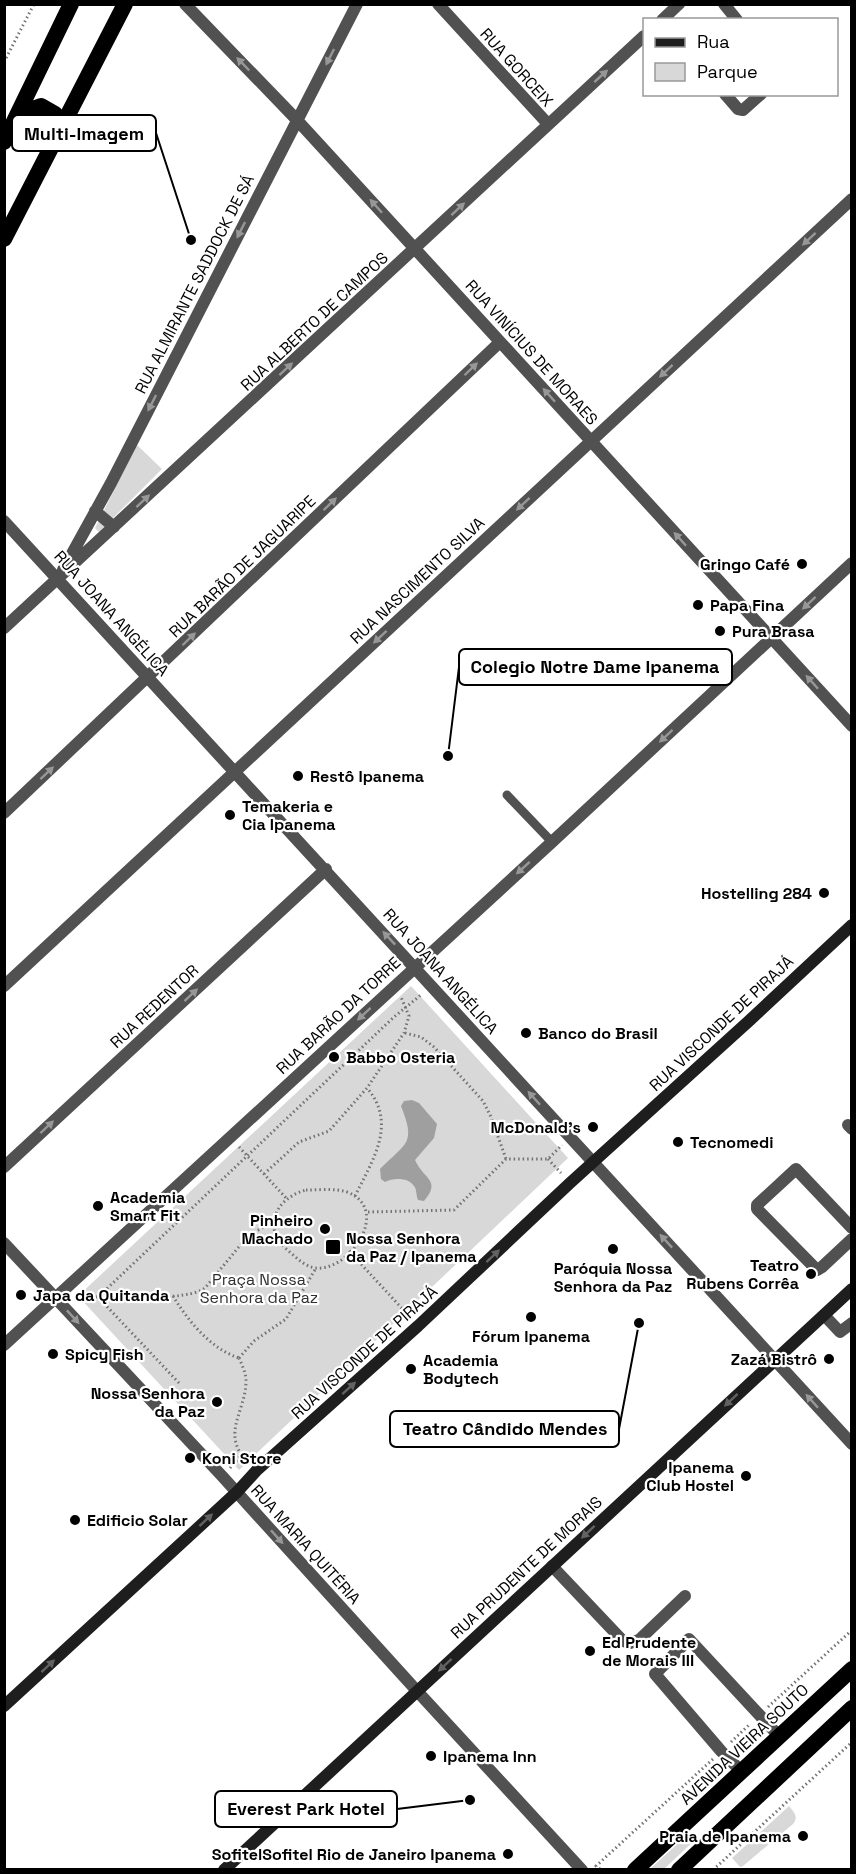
<svg xmlns="http://www.w3.org/2000/svg" width="856" height="1874" font-family="'Space Grotesk',sans-serif">
  <style>
    .green { fill: #d8d8d8 }
    .water { fill: #9f9f9f }
    .lines { fill: none; stroke-linecap: round; stroke-linejoin: round }
    .path { stroke: #737373; stroke-width: 3; stroke-dasharray: 1.5 3; stroke-linecap: butt }
    .service { stroke: #515151; stroke-width: 9 }
    .minor { stroke: #515151; stroke-width: 12 }
    .secondary { stroke: #1e1e1e; stroke-width: 12 }
    .trunk { stroke: #000; stroke-width: 16 }
    .oneway { fill: #979797 }
    .oneway2 { fill: #626262 }
    .poi-dot { fill: #000; stroke: #fff; stroke-width: 2 }
    .labels { text-anchor: middle; stroke-width: 4.5; stroke-linejoin: round; paint-order: stroke }
    .street-label { font-size: 16px; fill: #000; stroke: #fff }
    .poi-label { font-size: 16px; font-weight: bold; fill: #000; stroke: #fff; text-anchor: start }
    .park-label { font-size: 16px; fill: #2f2f2f; stroke: #fff }
    .leader { fill: none; stroke: #000; stroke-width: 2 }
    .callout-dot { fill: #000; stroke: #fff; stroke-width: 2 }
    .callout { fill: #fff; stroke: #000; stroke-width: 2 }
    .callout-label { font-size: 18px; text-anchor: middle; font-weight: bold; fill: #000 }
  </style>
  <rect width="100%" height="100%" fill="#fff"/>
  <path class="green" d="M137 445 162 469 99 532 95 528Z
    M411 986 568 1158 239 1470 78 1296Z
    M789 1806C794 1812 799 1817 793 1824L743 1866 740 1867 732 1858Z
    M684 1838H697L664 1869H650Z"/>
  <path class="water" d="M412 1100 419 1103 437 1124 434 1138 415 1160C423 1179 442 1180 424 1201L418 1200C416 1196 417 1189 414 1186 408 1177 393 1178 385 1182L381 1179 380 1169C407 1142 416 1144 401 1106L404 1101Z"/>
  <g class="lines">
    <path class="path" d="M4 62 34 4
      M405 1033 421 1037 434 1047 483 1101 491 1117 506 1159
      M239 1147 287 1199
      M548 1159 561 1173
      M264 1174 299 1142 329 1131 367 1088 404 1033 409 1016 401 997
      M306 1190C319 1190 335 1188 347 1192 392 1209 350 1272 315 1268 305 1266 299 1260 292 1254 285 1248 278 1242 275 1233 269 1211 287 1195 306 1190Z
      M355 1196C372 1161 398 1124 367 1088
      M368 1212 454 1210 506 1159H548L562 1145
      M349 1251 409 1316
      M81 1290 86 1296 98 1297C122 1297 188 1301 205 1288L247 1237 273 1221
      M173 1296C188 1321 211 1349 239 1358
      M239 1358C242 1365 246 1373 246 1381 246 1412 219 1435 249 1463
      M239 1358 254 1341 286 1319 316 1268
      M179 1383 98 1297 394 1017 422 994
      M230 1468 241 1455
      M768 1707 852 1630
      M731 1742 750 1724
      M600 1869 596 1866 713 1759
      M713 1870 852 1742"/>
    <path class="service" d="M507 795 552 842"/>
    <path class="minor" d="M185 4 297 120 852 726
      M438 4 548 124
      M724 4 737 20
      M662 20 679 4
      M725 94 738 109 743 110 761 94
      M95 511 114 527
      M4 521 852 1444
      M63 570 111 483 357 4
      M4 628 644 36
      M4 813 500 342
      M4 986 852 199
      M848 1125 852 1129
      M4 1167 326 869
      M852 1228 796 1169 757 1205V1209L817 1270 822 1267 852 1239
      M4 1243 222 1476 417 1691 582 1870
      M824 1315 840 1332 852 1323
      M4 1345 552 842 852 563
      M552 1566 623 1641 630 1643 639 1640 685 1596
      M741 1771 721 1751 655 1674 689 1639 779 1736"/>
    <path class="secondary" d="M4 1706 237 1492 257 1470 418 1326 570 1183 750 1020 852 925
      M224 1870 852 1289"/>
    <path class="trunk" d="M19 114 41 106 55 114 62 129
      M4 142 71 4
      M4 239 125 4
      M635 1870 852 1669
      M679 1870 852 1708"/>
  </g>
  <defs><path id="oneway-solid" d="M-6-.8H1V-3.2L6.5 0L1 3.2V.8H-6Z" transform="scale(1.5)"/></defs>
  <g class="oneway">
    <use href="#oneway-solid" transform="translate(330 57) rotate(117)"/>
    <use href="#oneway-solid" transform="translate(243 64) rotate(-134)"/>
    <use href="#oneway-solid" transform="translate(601 76) rotate(-42)"/>
    <use href="#oneway-solid" transform="translate(376 206) rotate(-132)"/>
    <use href="#oneway-solid" transform="translate(458 209) rotate(-43)"/>
    <use href="#oneway-solid" transform="translate(241 230) rotate(117)"/>
    <use href="#oneway-solid" transform="translate(809 239) rotate(137)"/>
    <use href="#oneway-solid" transform="translate(286 369) rotate(-43)"/>
    <use href="#oneway-solid" transform="translate(471 369) rotate(-44)"/>
    <use href="#oneway-solid" transform="translate(666 371) rotate(137)"/>
    <use href="#oneway-solid" transform="translate(549 395) rotate(-132)"/>
    <use href="#oneway-solid" transform="translate(152 403) rotate(117)"/>
    <use href="#oneway-solid" transform="translate(143 501) rotate(-43)"/>
    <use href="#oneway-solid" transform="translate(330 504) rotate(-44)"/>
    <use href="#oneway-solid" transform="translate(523 504) rotate(137)"/>
    <use href="#oneway-solid" transform="translate(680 539) rotate(-132)"/>
    <use href="#oneway-solid" transform="translate(809 603) rotate(137)"/>
    <use href="#oneway-solid" transform="translate(380 637) rotate(137)"/>
    <use href="#oneway-solid" transform="translate(189 639) rotate(-44)"/>
    <use href="#oneway-solid" transform="translate(812 682) rotate(-132)"/>
    <use href="#oneway-solid" transform="translate(666 736) rotate(137)"/>
    <use href="#oneway-solid" transform="translate(47 773) rotate(-43)"/>
    <use href="#oneway-solid" transform="translate(523 868) rotate(138)"/>
    <use href="#oneway-solid" transform="translate(389 938) rotate(-133)"/>
    <use href="#oneway-solid" transform="translate(191 995) rotate(-43)"/>
    <use href="#oneway-solid" transform="translate(364 1014) rotate(137)"/>
    <use href="#oneway-solid" transform="translate(534 1098) rotate(-132)"/>
    <use href="#oneway-solid" transform="translate(47 1127) rotate(-43)"/>
    <use href="#oneway-solid" transform="translate(666 1241) rotate(-133)"/>
    <use href="#oneway-solid" transform="translate(73 1317) rotate(47)"/>
    <use href="#oneway-solid" transform="translate(812 1401) rotate(-132)"/>
    <use href="#oneway-solid" transform="translate(277 1537) rotate(48)"/>
  </g>
  <g class="oneway2">
    <use href="#oneway-solid" transform="translate(493 1256) rotate(-43)"/>
    <use href="#oneway-solid" transform="translate(349 1388) rotate(-42)"/>
    <use href="#oneway-solid" transform="translate(731 1400) rotate(137)"/>
    <use href="#oneway-solid" transform="translate(206 1520) rotate(-43)"/>
    <use href="#oneway-solid" transform="translate(588 1532) rotate(137)"/>
    <use href="#oneway-solid" transform="translate(445 1665) rotate(137)"/>
    <use href="#oneway-solid" transform="translate(48 1666) rotate(-43)"/>
  </g>
  <g class="poi-dot">
    <circle cx="802" cy="564" r="6"/>
    <circle cx="698" cy="605" r="6"/>
    <circle cx="720" cy="631" r="6"/>
    <circle cx="298" cy="776" r="6"/>
    <circle cx="230" cy="815" r="6"/>
    <circle cx="824" cy="893" r="6"/>
    <circle cx="526" cy="1033" r="6"/>
    <circle cx="334" cy="1057" r="6"/>
    <circle cx="593" cy="1127" r="6"/>
    <circle cx="678" cy="1142" r="6"/>
    <circle cx="98" cy="1206" r="6"/>
    <circle cx="325" cy="1229" r="6"/>
    <rect x="325" y="1239" width="16" height="16" rx="3"/>
    <circle cx="613" cy="1249" r="6"/>
    <circle cx="811" cy="1274" r="6"/>
    <circle cx="21" cy="1295" r="6"/>
    <circle cx="531" cy="1317" r="6"/>
    <circle cx="53" cy="1354" r="6"/>
    <circle cx="829" cy="1359" r="6"/>
    <circle cx="411" cy="1369" r="6"/>
    <circle cx="217" cy="1402" r="6"/>
    <circle cx="190" cy="1458" r="6"/>
    <circle cx="746" cy="1476" r="6"/>
    <circle cx="75" cy="1520" r="6"/>
    <circle cx="590" cy="1651" r="6"/>
    <circle cx="431" cy="1756" r="6"/>
    <circle cx="803" cy="1836" r="6"/>
    <circle cx="508" cy="1854" r="6"/>
  </g>
  <g class="labels">
    <g class="street-label">
      <text transform="translate(517 67) rotate(48)" y="6">RUA GORCEIX</text>
      <text transform="translate(194 284) rotate(-63)" y="6">RUA ALMIRANTE SADDOCK DE SÁ</text>
      <text transform="translate(314 321) rotate(-43)" y="6">RUA ALBERTO DE CAMPOS</text>
      <text transform="translate(532 352) rotate(48)" y="6">RUA VINÍCIUS DE MORAES</text>
      <text transform="translate(242 566) rotate(-44)" y="6">RUA BARÃO DE JAGUARIPE</text>
      <text transform="translate(417 580) rotate(-43)" y="6">RUA NASCIMENTO SILVA</text>
      <text transform="translate(112 613) rotate(48)" y="6">RUA JOANA ANGÉLICA</text>
      <text transform="translate(441 971) rotate(48)" y="6">RUA JOANA ANGÉLICA</text>
      <text transform="translate(154 1006) rotate(-43)" y="6">RUA REDENTOR</text>
      <text transform="translate(338 1015) rotate(-43)" y="6">RUA BARÃO DA TORRE</text>
      <text transform="translate(721 1023) rotate(-43)" y="6">RUA VISCONDE DE PIRAJÁ</text>
      <text transform="translate(364 1352) rotate(-42)" y="6">RUA VISCONDE DE PIRAJÁ</text>
      <text transform="translate(306 1544) rotate(48)" y="6">RUA MARIA QUITÉRIA</text>
      <text transform="translate(526 1567) rotate(-43)" y="6">RUA PRUDENTE DE MORAIS</text>
      <text transform="translate(744 1744) rotate(-43)" y="6">AVENIDA VIEIRA SOUTO</text>
    </g>
    <g class="poi-label">
      <text x="790" y="570" text-anchor="end">Gringo Café</text>
      <text x="710" y="611">Papa Fina</text>
      <text x="732" y="637">Pura Brasa</text>
      <text x="310" y="782">Restô Ipanema</text>
      <text x="242" y="812">Temakeria e<tspan x="242" dy="18">Cia Ipanema</tspan></text>
      <text x="812" y="899" text-anchor="end">Hostelling 284</text>
      <text x="538" y="1039">Banco do Brasil</text>
      <text x="346" y="1063">Babbo Osteria</text>
      <text x="581" y="1133" text-anchor="end">McDonald's</text>
      <text x="690" y="1148">Tecnomedi</text>
      <text x="110" y="1203">Academia<tspan x="110" dy="18">Smart Fit</tspan></text>
      <text x="313" y="1226" text-anchor="end">Pinheiro<tspan x="313" dy="18">Machado</tspan></text>
      <text x="346" y="1244">Nossa Senhora<tspan x="346" dy="18">da Paz / Ipanema</tspan></text>
      <text x="799" y="1271" text-anchor="end">Teatro<tspan x="799" dy="18">Rubens Corrêa</tspan></text>
      <text x="613" y="1274" text-anchor="middle">Paróquia Nossa<tspan x="613" dy="18">Senhora da Paz</tspan></text>
      <text x="33" y="1301">Japa da Quitanda</text>
      <text x="531" y="1342" text-anchor="middle">Fórum Ipanema</text>
      <text x="65" y="1360">Spicy Fish</text>
      <text x="817" y="1365" text-anchor="end">Zazá Bistrô</text>
      <text x="423" y="1366">Academia<tspan x="423" dy="18">Bodytech</tspan></text>
      <text x="205" y="1399" text-anchor="end">Nossa Senhora<tspan x="205" dy="18">da Paz</tspan></text>
      <text x="202" y="1464">Koni Store</text>
      <text x="734" y="1473" text-anchor="end">Ipanema<tspan x="734" dy="18">Club Hostel</tspan></text>
      <text x="87" y="1526">Edificio Solar</text>
      <text x="602" y="1648">Ed Prudente<tspan x="602" dy="18">de Morais III</tspan></text>
      <text x="443" y="1762">Ipanema Inn</text>
      <text x="791" y="1842" text-anchor="end">Praia de Ipanema</text>
      <text x="496" y="1860" text-anchor="end">SofitelSofitel Rio de Janeiro Ipanema</text>
    </g>
    <g class="park-label">
      <text x="259" y="1285">Praça Nossa<tspan x="259" dy="18">Senhora da Paz</tspan></text>
    </g>
  </g>
  <path class="leader" d="M191 240L156 133M448 756L459 667M639 1323L619 1429M470 1800L397 1809"/>
  <g class="callout-dot">
    <circle cx="191" cy="240" r="6"/>
    <circle cx="448" cy="756" r="6"/>
    <circle cx="639" cy="1323" r="6"/>
    <circle cx="470" cy="1800" r="6"/>
  </g>
  <g class="callout">
    <rect x="12" y="115" width="144" height="36" rx="6"/>
    <rect x="459" y="649" width="273" height="36" rx="6"/>
    <rect x="390" y="1411" width="229" height="36" rx="6"/>
    <rect x="215" y="1791" width="182" height="36" rx="6"/>
  </g>
  <g class="callout-label">
    <text x="84" y="140">Multi-Imagem</text>
    <text x="595" y="673">Colegio Notre Dame Ipanema</text>
    <text x="505" y="1435">Teatro Cândido Mendes</text>
    <text x="306" y="1815">Everest Park Hotel</text>
  </g>
  <rect width="856" height="1874" fill="none" stroke="#000000" stroke-width="12"/>
  <rect x="643" y="18" width="195" height="78" fill="#ffffff" stroke="#999999" stroke-width="1.5"/>
  <rect x="655" y="38" width="30" height="9" fill="#1e1e1e" stroke="#999999" stroke-width="1.5"/>
  <text x="697" y="48" font-size="18" fill="#000000">Rua</text>
  <rect x="655" y="63" width="30" height="18" fill="#d8d8d8" stroke="#999999" stroke-width="1.5"/>
  <text x="697" y="78" font-size="18" fill="#000000">Parque</text>
</svg>
